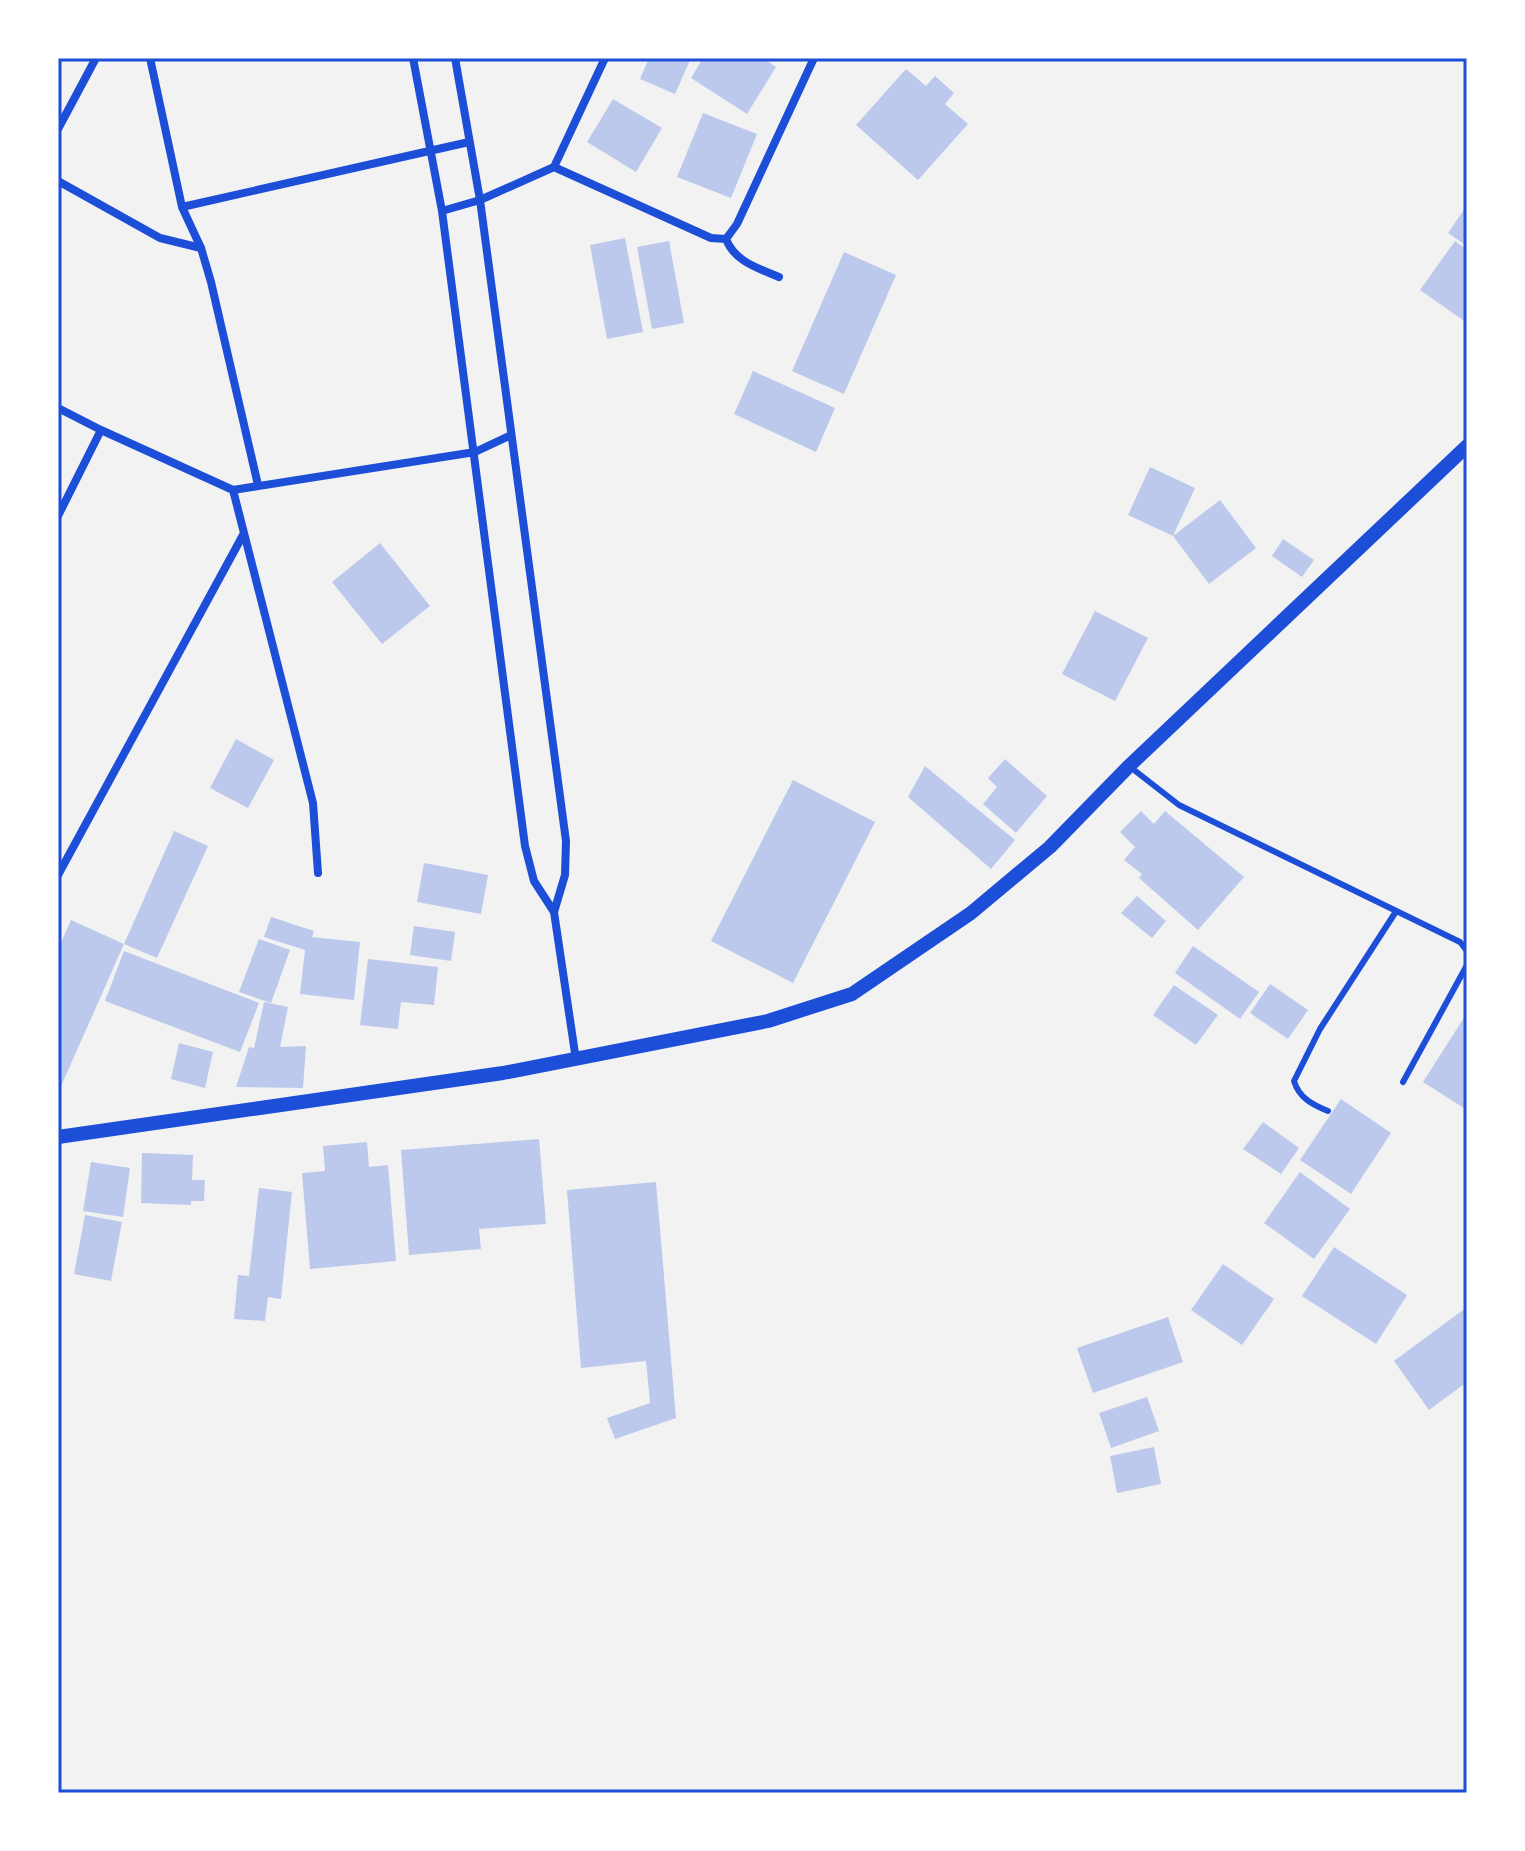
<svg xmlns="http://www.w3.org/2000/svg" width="1525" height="1851" font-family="'Fira Sans Condensed',sans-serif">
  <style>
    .building { fill: #bdc9ec }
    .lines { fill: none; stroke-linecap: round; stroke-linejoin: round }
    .service { stroke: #1d4ed8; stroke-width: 6 }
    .minor { stroke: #1d4ed8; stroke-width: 8 }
    .tertiary { stroke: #1d4ed8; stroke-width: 14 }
    .neatline { fill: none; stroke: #1d4ed8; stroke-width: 3 }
  </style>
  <rect width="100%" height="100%" fill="#f2f2f2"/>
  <path class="building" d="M649 58H691L675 94 640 79Z
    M703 58H763L776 67 747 114 691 78Z
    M906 69 926 86 935 76 954 93 945 104 968 124 918 180 856 125Z
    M613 99 662 128 636 172 587 142Z
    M703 113 757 134 731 198 677 177Z
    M1467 205V246L1448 233Z
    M625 238 643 332 607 339 590 245Z
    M669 241 684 323 652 329 637 247Z
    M1455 241 1467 250V323L1420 290Z
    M844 252 896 275 844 394 792 371Z
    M753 371 835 408 816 452 734 414Z
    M1150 467 1195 488 1173 536 1128 515Z
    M1220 500 1256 548 1209 584 1173 536Z
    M1283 539 1314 560 1302 577 1272 556Z
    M380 543 430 606 382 644 332 582Z
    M1095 611 1148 638 1115 701 1062 674Z
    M236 739 274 760 248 808 210 788Z
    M1005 759 1047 796 1016 833 983 804 997 787 988 778Z
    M925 766 1015 840 991 869 908 797Z
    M793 780 875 822 793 983 711 941Z
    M1141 811 1154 824 1165 811 1244 877 1198 930 1139 878 1142 874 1124 860 1135 847 1120 832Z
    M174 831 208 846 157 958 124 944Z
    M424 863 488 875 481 914 417 902Z
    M1137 896 1166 921 1152 938 1121 913Z
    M271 917 314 931 312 937 360 942 354 1000 300 994 305 950 264 937Z
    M71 920 124 944 58 1093V949Z
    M414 926 455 932 451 961 410 955Z
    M259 939 290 950 271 1003 239 992Z
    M1193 946 1259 992 1240 1019 1175 973Z
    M124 951 259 1003 240 1052 105 1001Z
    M368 959 438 967 434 1005 401 1002 398 1029 360 1025Z
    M1270 984 1308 1010 1288 1039 1250 1013Z
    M1174 985 1218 1015 1196 1045 1153 1015Z
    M264 1002 288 1007 280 1047 306 1046 303 1088 236 1087 249 1047 254 1048Z
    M1467 1013V1110L1423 1082Z
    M179 1043 213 1052 205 1088 171 1079Z
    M1341 1099 1391 1133 1351 1194 1300 1160Z
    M1263 1122 1299 1148 1281 1174 1243 1149Z
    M539 1139 546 1224 479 1229 481 1249 409 1255 401 1150Z
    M367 1142 369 1167 388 1165 396 1261 310 1269 302 1173 325 1171 323 1146Z
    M142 1153 193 1155 192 1180H205L204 1201H191V1205L141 1203Z
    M91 1162 130 1168 123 1217 83 1211Z
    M1300 1172 1350 1209 1314 1259 1264 1223Z
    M656 1182 676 1418 615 1439 607 1418 650 1403 646 1361 581 1368 567 1190Z
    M259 1188 292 1192 281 1299 268 1297 265 1321 234 1319 238 1275 249 1276Z
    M85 1215 122 1222 111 1281 74 1274Z
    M1334 1247 1407 1295 1376 1344 1302 1296Z
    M1223 1264 1274 1299 1242 1345 1191 1310Z
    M1467 1307V1382L1429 1410 1394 1361Z
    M1168 1317 1183 1362 1093 1393 1077 1348Z
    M1147 1397 1159 1431 1111 1448 1099 1413Z
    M1154 1447 1161 1484 1117 1493 1110 1456Z"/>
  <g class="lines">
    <path class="service" d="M1129 766 1179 805 1460 942 1467 951
      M1403 1082 1467 965
      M1328 1111C1313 1105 1299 1098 1294 1081L1320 1029 1395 913"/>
    <path class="minor" d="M150 58 182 207 201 248 211 282 258 485
      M413 58 442 211 525 846 534 881 554 912 576 1060
      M455 58 480 200 566 841 565 875 554 912
      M58 129 96 58
      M554 167 605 58
      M58 181 160 238 201 248
      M182 207 469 142
      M442 211 480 200 554 167 711 238 726 239 737 224 814 58
      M726 239C735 262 758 268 779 277
      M58 408 101 430 233 490 475 452 511 435
      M233 490 313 803 318 873
      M58 516 101 430
      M58 875 243 535"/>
    <path class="tertiary" d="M58 1137 503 1073 768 1021 852 994 971 913 1050 847 1129 766 1467 446"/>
  </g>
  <rect width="1525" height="1851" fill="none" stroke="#ffffff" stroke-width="120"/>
  <rect x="60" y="60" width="1405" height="1731" class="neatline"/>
</svg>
